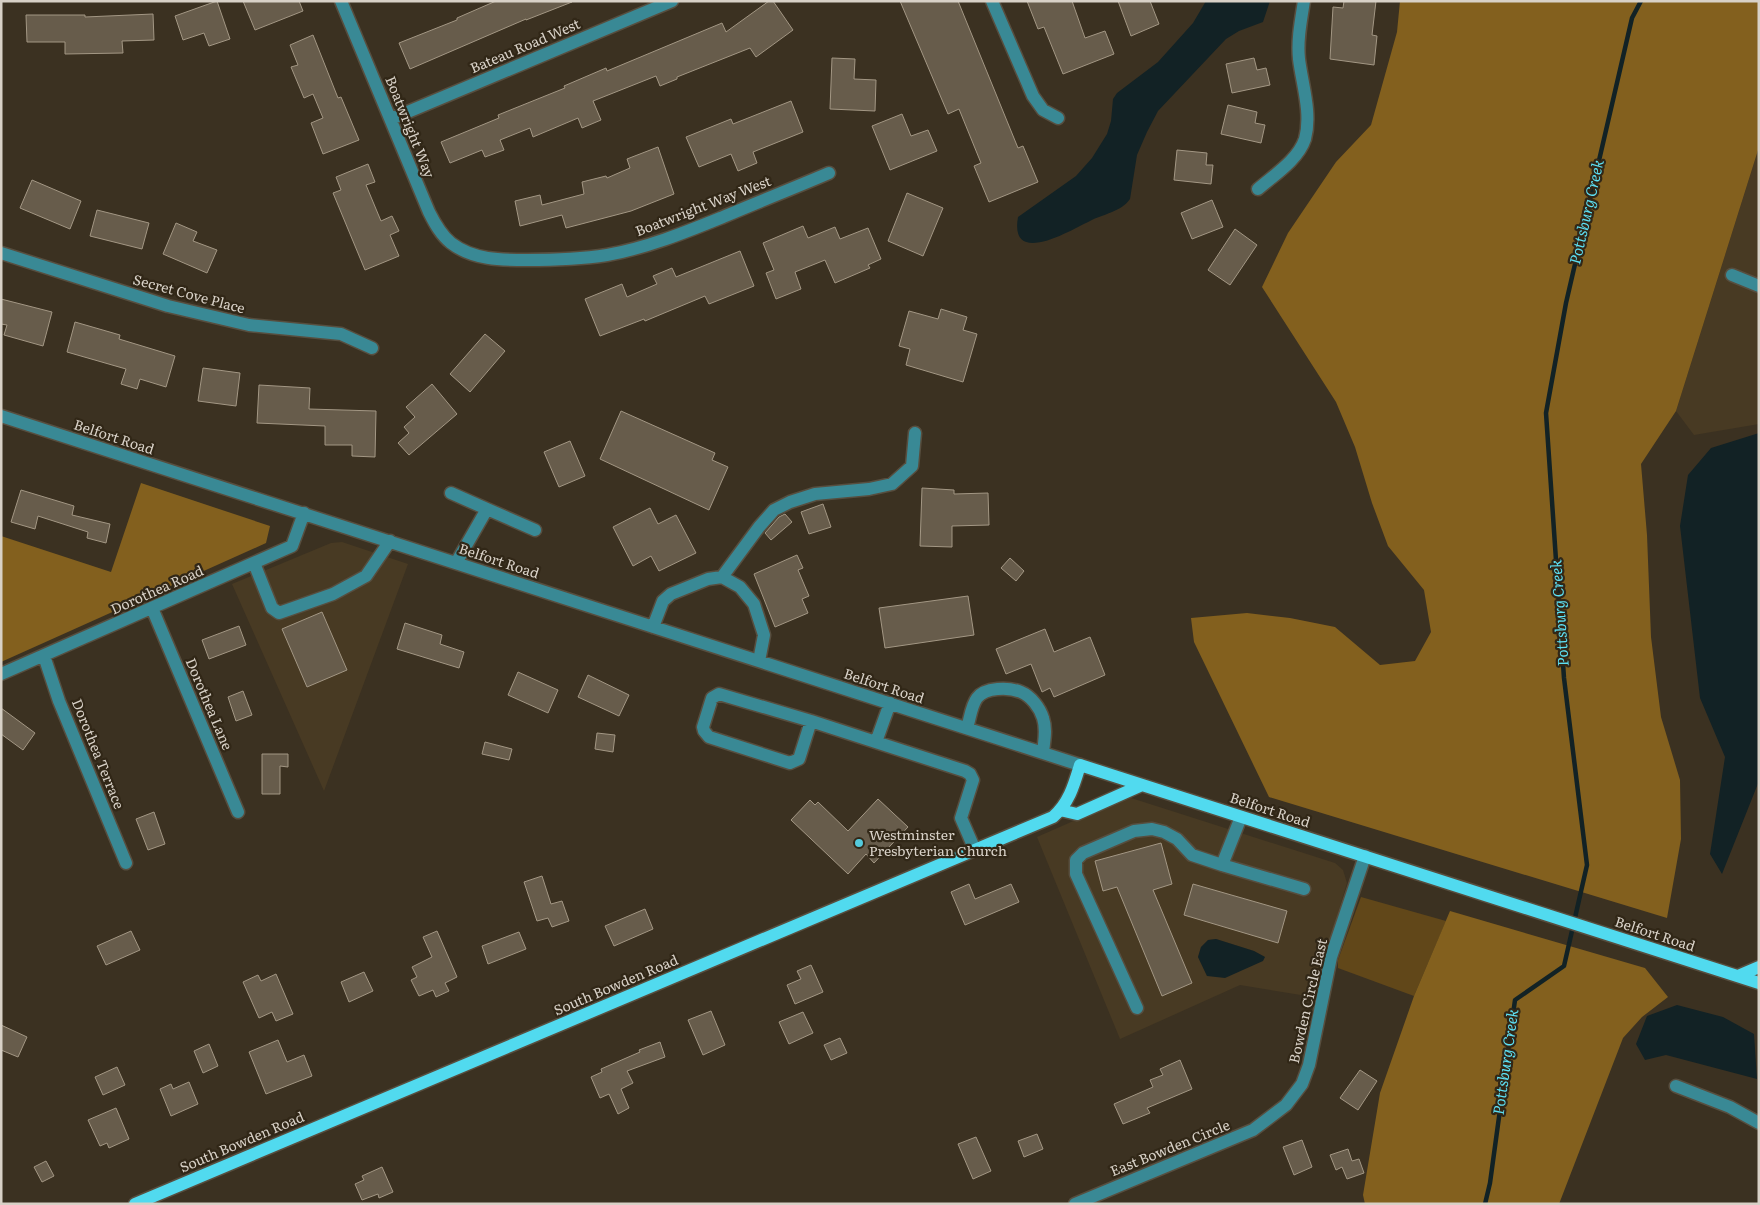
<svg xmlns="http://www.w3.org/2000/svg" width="1760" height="1205" font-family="Literata,serif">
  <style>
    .built { fill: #483a23; fill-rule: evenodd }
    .green { fill: #614719 }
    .forest { fill: #83601e }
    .water { fill: #122225 }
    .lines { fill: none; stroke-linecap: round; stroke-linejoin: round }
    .stream { stroke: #122225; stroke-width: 4.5 }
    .building { fill: #675c4b; stroke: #a39784 }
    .minor-casing { stroke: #574e3f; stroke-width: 15 }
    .major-casing { stroke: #574e3f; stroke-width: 15 }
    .minor { stroke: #398995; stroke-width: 12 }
    .major { stroke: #51daef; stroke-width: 12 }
    .poi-dot { fill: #54cadc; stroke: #312717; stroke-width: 2 }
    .labels { text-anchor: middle; stroke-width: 4.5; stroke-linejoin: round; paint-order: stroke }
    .street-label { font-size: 14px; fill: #d8d1c7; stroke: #312717 }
    .poi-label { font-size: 14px; fill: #d8d1c7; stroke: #312717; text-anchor: start }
    .water-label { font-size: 15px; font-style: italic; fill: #5de0f4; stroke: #312717 }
  </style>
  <rect width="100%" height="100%" fill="#3b3121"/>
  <path class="built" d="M1759 147V424L1694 435 1676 411Z
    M342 542 408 564 324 791 232 584 331 543Z
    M1128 797 1335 863 1343 870 1347 883 1313 997 1240 985 1120 1039 1037 837ZM1216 939 1254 951 1265 957 1207 976 1198 957 1201 947 1208 940Z"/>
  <path class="green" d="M1361 897 1446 921 1414 996 1338 968V960Z"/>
  <path class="forest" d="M1400 1H1759V147L1676 411 1641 464 1647 535 1651 637 1661 717 1680 780 1681 839 1667 918 1269 797 1194 642 1191 618 1247 613 1290 618 1335 627 1380 665 1415 661 1431 632 1424 590 1388 546 1372 503 1355 447 1336 402 1262 287 1288 233 1336 162 1371 125 1397 32Z
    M141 483 270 526 266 543 1 662V536L111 572Z
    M1450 911 1645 968 1668 997 1642 1017 1623 1038 1559 1204H1365L1363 1195 1380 1093 1414 996Z"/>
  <path class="water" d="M1206 1H1270L1263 22 1239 31 1226 39 1158 111 1147 132 1137 155 1130 199C1121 212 1103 214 1090 221 1071 230 1009 268 1018 217L1076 176 1092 158 1107 134 1111 121 1113 99 1117 93 1158 62 1193 23Z
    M1759 433V781L1722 874 1710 854 1725 757 1700 698 1680 526 1688 475 1711 448Z
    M1216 939 1254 951 1265 957 1263 961 1225 978 1207 976 1198 957 1201 947 1208 940Z
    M1677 1005 1723 1017 1754 1034 1757 1079 1666 1055 1645 1060 1636 1044 1647 1016Z"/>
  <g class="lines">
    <path class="stream" d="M1485 1204 1490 1183 1515 1000 1564 966 1587 865 1564 678 1546 413 1566 303 1632 18 1641 1"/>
  </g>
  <path class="building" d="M217 1 230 39 209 46 204 33 183 40 175 16Z
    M243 1H299L303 11 255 30Z
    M496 1 572 2 526 20V19L410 69 399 43 457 20V18Z
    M769 1H773L793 30 756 57 750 48 677 77V79L660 86 656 76 593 101 601 120 582 128 578 118 533 137 530 128 500 140 504 150 485 157 482 150 450 163 441 142 499 118 498 115 565 88 564 86 606 68 607 71 722 23 726 32Z
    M900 1H958L1018 148 1023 146 1038 182 989 202 974 166 981 163 959 109 948 114Z
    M1027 1H1072L1085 38 1105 31 1114 54 1063 74 1044 27 1038 29Z
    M1118 1H1150L1159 24 1131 36Z
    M1344 1H1376L1372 35 1377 36 1374 65 1330 59 1333 7 1343 8Z
    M153 14 154 40 122 41 123 53 65 54V42H27L26 15H85V17Z
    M313 35 338 98 341 97 359 140 323 154 311 123 323 118 313 94 304 98 291 67 298 65 290 45Z
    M832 58 855 59 854 79 876 80 875 111 830 109Z
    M1254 58 1257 70 1266 68 1270 85 1232 93 1226 64Z
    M791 101 803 132 753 152 757 163 738 171 731 154 699 167 686 137 731 119 733 124Z
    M1228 105 1257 112 1255 123 1265 125 1261 143 1221 134Z
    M902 114 911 136 928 130 937 151 890 170 872 126Z
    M658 147 674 194 631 211 566 228 562 215 520 226 515 201 540 195 542 205 584 194 582 182 606 176 607 178 630 168 627 159Z
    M1177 150 1207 153 1206 165H1213L1211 184 1174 180Z
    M368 164 375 182 366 185 381 221 392 216 399 231 390 235 399 256 365 270 333 193 341 190 336 177Z
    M32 180 81 201 70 229 20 208Z
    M907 193 943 208 923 256 888 241Z
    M1212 200 1223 227 1192 239 1181 213Z
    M97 210 149 223 142 249 90 236Z
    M176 223 197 232 193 241 217 250 207 273 163 254Z
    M803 226 808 238 835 227 840 239 868 228 881 259 868 265 870 268 835 283 825 260 795 272 801 289 776 299 766 273 774 270 763 243Z
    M1235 229 1257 245 1230 285 1208 270Z
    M740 251 754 286 709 304 705 296 645 321 644 319 600 336 585 299 622 284 627 297 657 284 653 276 672 268 676 277Z
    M1 299 52 312 43 346 4 335 7 325 1 324Z
    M941 309 967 317 963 330 977 334 963 382 906 365 910 349 899 346 909 311 938 319Z
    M75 322 120 335 119 339 175 356 166 387 140 379 137 389 121 384 126 369 67 352Z
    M485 334 505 351 470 392 450 374Z
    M203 368 240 373 236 406 198 401Z
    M432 384 457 414 409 455 398 443 409 433 404 427 415 417 406 407Z
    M259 385 310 388 309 409 376 411 375 457 352 456V445H325V426L257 423Z
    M621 411 715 453 712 460 728 467 709 510 600 459Z
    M570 441 585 476 559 487 544 452Z
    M922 488 954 490V494L988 493 989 525 952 526V547L920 546Z
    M21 490 74 506 72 515 110 524 106 543 87 538 88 532 38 516 35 529 11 522Z
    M823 504 831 527 809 534 801 512Z
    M650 508 658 524 676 515 696 553 659 571 651 556 633 566 613 527Z
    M785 514 792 522 771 540 765 533 779 517Z
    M797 555 803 568 798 570 809 596 802 599 808 613 775 627 754 574Z
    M1010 558 1024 571 1016 581 1001 568Z
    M968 596 974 635 885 648 879 608Z
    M322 612 347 670 307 687 282 629Z
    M405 623 442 635 440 644 464 652 459 668 397 649Z
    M239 626 246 645 209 659 202 640Z
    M1045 629 1054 652 1090 637 1105 675 1054 697 1050 688 1042 692 1031 664 1006 674 996 649Z
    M518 672 558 690 548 713 508 695Z
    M588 675 629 695 619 716 578 697Z
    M243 691 252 715 236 721 228 697Z
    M1 708 35 733 23 750 1 734Z
    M597 733 615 735 613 752 595 749Z
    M485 742 512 749 509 760 482 754Z
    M262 754H288V767L280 766V794H262Z
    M878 799 908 827 874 863 866 854 848 874 791 820 810 800 815 805 818 802 848 831Z
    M154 812 165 844 148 850 136 819Z
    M1161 843 1172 884 1153 890 1192 983 1162 996 1117 887 1103 891 1095 861Z
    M542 876 551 904 562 901 569 921 552 927 548 918 537 921 524 882Z
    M969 884 975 899 1011 884 1019 902 965 925 951 892Z
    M1193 884 1287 911 1278 943 1184 915Z
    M645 909 653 929 614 946 605 926Z
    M131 931 140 950 106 965 97 946Z
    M437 931 457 977 445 983 449 991 436 997 433 990 419 996 411 980 417 977 412 967 432 957 423 937Z
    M519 932 526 949 488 964 482 946Z
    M811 965 823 992 795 1004 787 985 801 979 797 971Z
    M364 972 373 991 349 1002 341 982Z
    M276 974 293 1014 276 1021 272 1012 259 1018 243 982 258 975 261 981Z
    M711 1011 725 1045 703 1055 688 1020Z
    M803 1012 813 1033 789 1044 779 1022Z
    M1 1025 27 1037 18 1057 1 1050Z
    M840 1038 847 1053 831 1060 824 1045Z
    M278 1040 287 1062 304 1055 312 1076 266 1094 249 1052Z
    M660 1042 665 1057 627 1071 633 1083 621 1089 629 1108 618 1114 609 1094 600 1098 591 1077 602 1072 601 1069 640 1052 639 1050Z
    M209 1044 218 1066 203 1073 194 1051Z
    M1180 1060 1192 1089 1147 1108 1150 1113 1123 1124 1114 1104 1153 1087 1150 1080 1163 1075 1160 1069Z
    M117 1067 125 1085 103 1095 95 1077Z
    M1360 1070 1377 1081 1358 1110 1340 1098Z
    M189 1082 198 1104 171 1116 160 1089 171 1084 173 1089Z
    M116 1108 129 1139 109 1148 107 1143 100 1146 88 1120Z
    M1037 1134 1043 1149 1024 1157 1018 1141Z
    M976 1137 991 1171 973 1179 958 1144Z
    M1302 1140 1312 1167 1294 1175 1283 1147Z
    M1348 1149 1352 1161 1359 1159 1364 1173 1347 1179 1342 1167 1336 1170 1330 1155Z
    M46 1161 54 1176 42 1182 34 1167Z
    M382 1167 393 1192 379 1198 378 1194 362 1200 355 1184 364 1180 362 1176Z"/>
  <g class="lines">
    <g class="minor-casing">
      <path id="minor" d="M341 1 429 212C435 224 441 235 451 243 473 260 501 260 527 260 554 260 581 259 607 255 647 248 686 232 723 217 758 202 794 188 829 173
        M992 1 1033 96 1043 110 1058 118
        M391 119 672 1
        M1258 189C1274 175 1298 160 1305 139 1312 113 1302 84 1299 59 1297 40 1301 20 1304 1
        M1 253 168 306 249 325 341 334 372 348
        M1732 275 1759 286
        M1 416 1080 765
        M451 493 487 509
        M254 563 272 608 279 613 333 594 366 576 390 541
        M456 563 487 509 535 530
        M722 577 759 527 774 510 790 502 815 494 869 489 892 484 912 466 915 433
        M152 608 238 812
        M653 627 663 601 671 594 708 579 722 577 740 587 754 604 764 635 759 661
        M44 656 59 701 126 863
        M1 674 292 546 304 513
        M811 721 799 759 790 763 709 737 704 731 703 727 712 698 719 694 811 721 965 771 970 774 973 780 961 818 975 850
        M967 728C970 719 971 706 977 698 985 687 1009 687 1021 692 1031 696 1040 708 1043 718 1047 730 1044 741 1043 753
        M876 742 890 703
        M1222 865 1304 889
        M1137 1008 1076 874V860L1083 853 1134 831 1152 829 1164 832 1177 839 1192 855 1222 865 1241 817
        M1676 1086 1730 1107 1759 1123
        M1075 1204 1253 1130 1286 1105 1302 1084 1309 1065 1331 957 1365 856"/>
    </g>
    <g class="major-casing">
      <path id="major" d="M1060 810 1077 814 1142 785
        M1738 976 1759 967
        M135 1204 1053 817C1069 803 1074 785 1080 765L1759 983"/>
    </g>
    <use href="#minor" class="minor"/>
    <use href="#major" class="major"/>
  </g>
  <circle class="poi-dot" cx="859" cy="843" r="5"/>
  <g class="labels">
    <g class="street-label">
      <text transform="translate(525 46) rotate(-23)" y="5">Bateau Road West</text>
      <text transform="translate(410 127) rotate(68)" y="5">Boatwright Way</text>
      <text transform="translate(703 206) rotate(-21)" y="5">Boatwright Way West</text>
      <text transform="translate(189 294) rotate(15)" y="5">Secret Cove Place</text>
      <text transform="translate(114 437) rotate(18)" y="5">Belfort Road</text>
      <text transform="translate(499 561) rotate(18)" y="5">Belfort Road</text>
      <text transform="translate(157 590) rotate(-24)" y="5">Dorothea Road</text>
      <text transform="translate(884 686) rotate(18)" y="5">Belfort Road</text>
      <text transform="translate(209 704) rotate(67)" y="5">Dorothea Lane</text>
      <text transform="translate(98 754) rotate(68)" y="5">Dorothea Terrace</text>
      <text transform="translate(1270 810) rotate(18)" y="5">Belfort Road</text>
      <text transform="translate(1655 934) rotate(18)" y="5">Belfort Road</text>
      <text transform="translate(616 985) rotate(-23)" y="5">South Bowden Road</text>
      <text transform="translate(1308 1001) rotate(-77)" y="5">Bowden Circle East</text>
      <text transform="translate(242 1142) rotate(-23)" y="5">South Bowden Road</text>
      <text transform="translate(1170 1148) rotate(-22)" y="5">East Bowden Circle</text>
    </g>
    <g class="poi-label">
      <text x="869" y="840">Westminster<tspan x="869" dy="16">Presbyterian Church</tspan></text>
    </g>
    <g class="water-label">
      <text transform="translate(1587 212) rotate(-77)" y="5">Pottsburg Creek</text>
      <text transform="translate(1560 613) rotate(-94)" y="5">Pottsburg Creek</text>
      <text transform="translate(1506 1062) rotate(-82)" y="5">Pottsburg Creek</text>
    </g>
  </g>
  <rect width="1760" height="1205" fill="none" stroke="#d8d1c7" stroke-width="5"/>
</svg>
